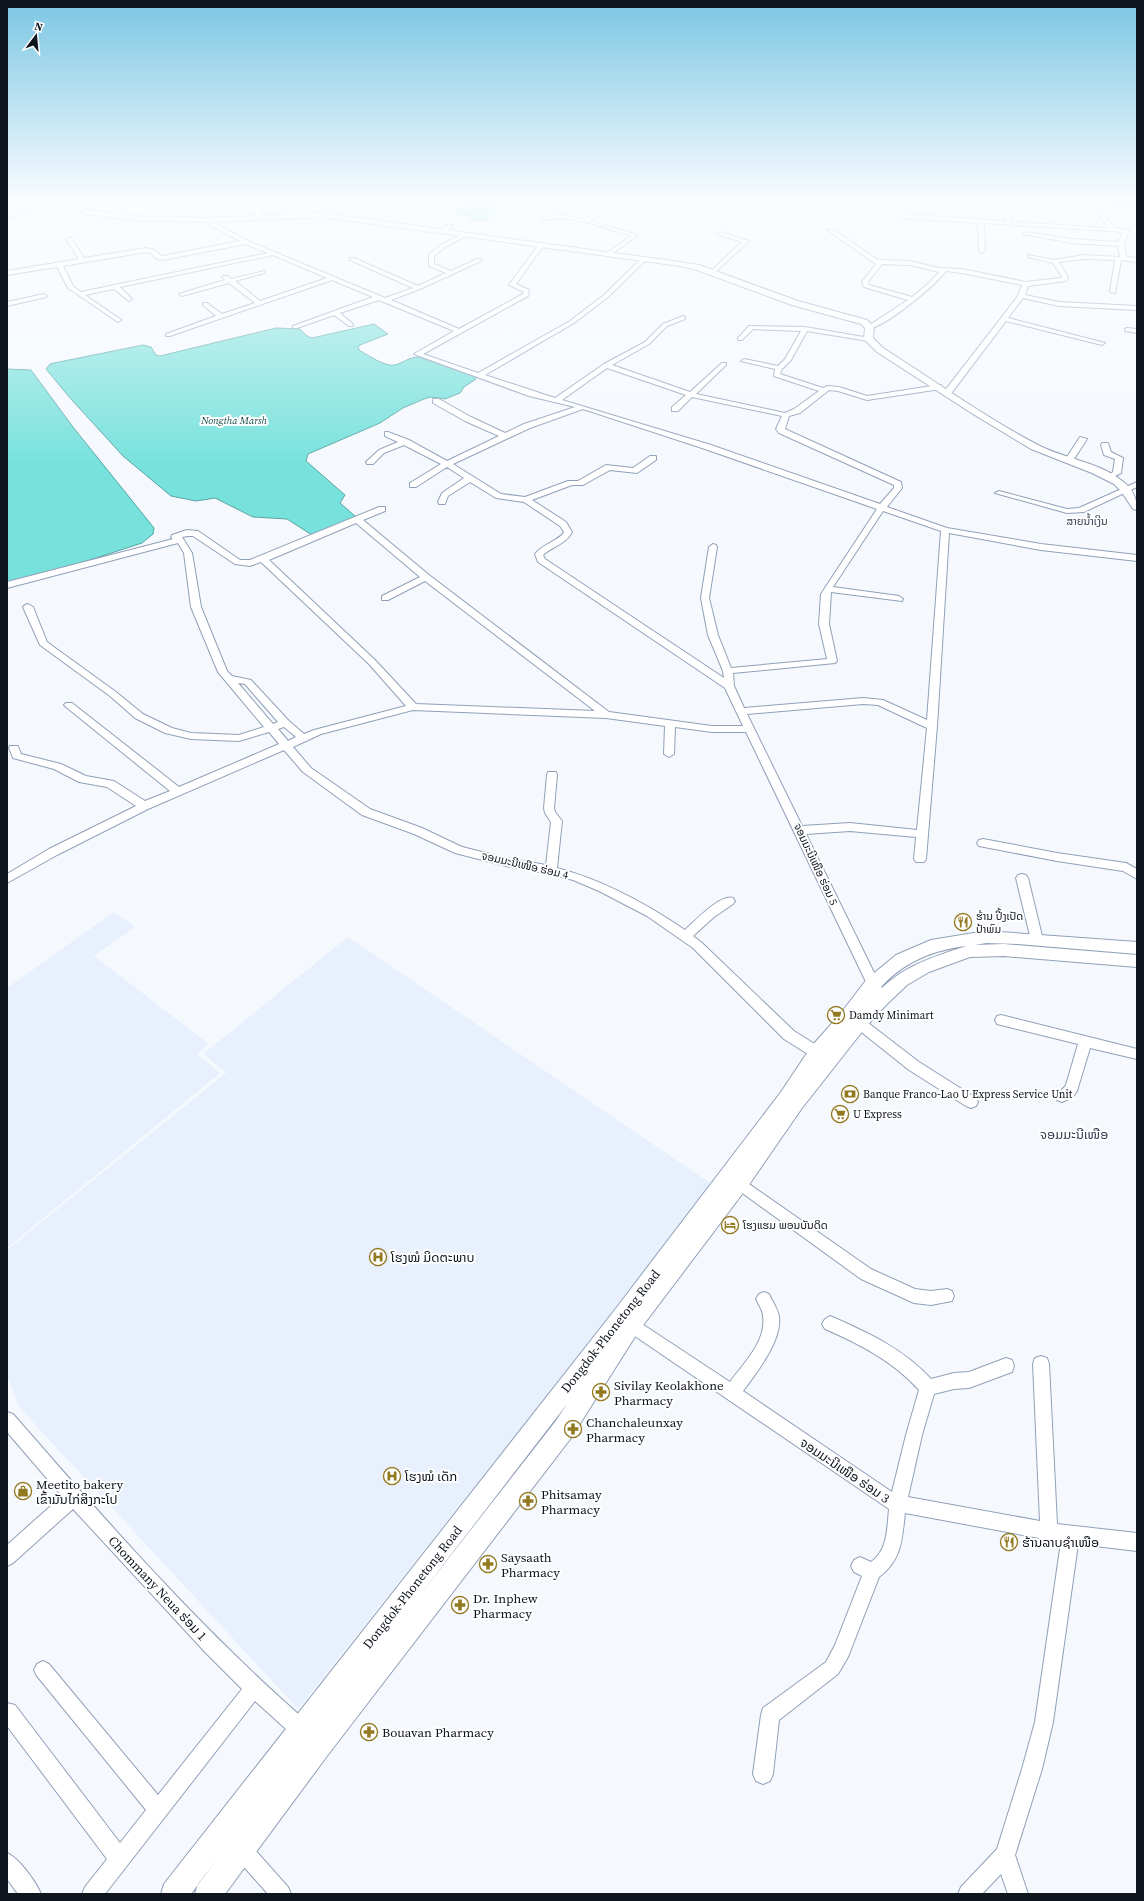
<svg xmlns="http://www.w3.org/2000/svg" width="1144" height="1901" font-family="'Source Serif 4','Noto Sans Lao',serif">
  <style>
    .built { fill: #e8f0fd }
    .water { fill: #77e1dc; stroke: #58a4a3 }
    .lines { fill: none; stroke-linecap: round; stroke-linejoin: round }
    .street-casing { stroke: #90a0b8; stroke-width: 2 }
    .secondary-casing { stroke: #90a0b8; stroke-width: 2 }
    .street { fill: #fff; fill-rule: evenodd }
    .secondary { fill: #fff; fill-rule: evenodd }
    .labels { text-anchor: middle; stroke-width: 4; stroke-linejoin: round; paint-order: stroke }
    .far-water-label { font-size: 10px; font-style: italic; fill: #194947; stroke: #fff }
    .far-quarter-label { font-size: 11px; fill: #334054; stroke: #fff }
    .street-label { font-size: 11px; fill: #0f151d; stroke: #fff }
    .poi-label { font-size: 11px; fill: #0f151d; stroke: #fff; text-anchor: start }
    .quarter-label { font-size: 13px; fill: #334054; stroke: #fff }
    .near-poi-label { font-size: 13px; fill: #0f151d; stroke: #fff; text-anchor: start }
    .near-street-label { font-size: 13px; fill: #0f151d; stroke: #fff }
  </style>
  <rect width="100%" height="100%" fill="#f5f9fe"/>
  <path class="built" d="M114 912 135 927 94 956 209 1044 197 1054 220 1073 7 1248V988Z
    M348 937 713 1185 298 1709 19 1407 7 1376V1250L226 1073 203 1054Z"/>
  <path class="water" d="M469 200 502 204 486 221 470 219 473 216 454 214Z
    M1042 200H1137V205L1131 207 1091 202Z
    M374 324 388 334 360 345 358 347 360 351C369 355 384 367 395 365 403 363 409 357 419 357L474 376 476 379 464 387 460 393 445 399 431 397 424 399 403 408 380 423 308 454 306 461 345 495 340 503 355 516 353 519 312 535 287 519 253 517 215 498 196 501 171 496 123 456 70 398 46 369 50 364 54 363 143 345 151 347 156 355 160 356 276 328 300 329 307 336 312 338Z
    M7 369 31 370 73 427 154 528 153 534 142 543 7 587Z"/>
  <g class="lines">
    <g class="street-casing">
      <path id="street" d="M43 200H49L13 219 8 218Z
        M340 200 344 201 305 216 300 215 318 206Z
        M636 200H642L628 209 607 207 590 221 638 235 609 256 606 254 607 253 631 236C607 229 569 213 545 220L542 218 552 214 585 219 604 204 627 205Z
        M949 200 963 202 970 200H977L963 206 947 203Z
        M993 200C1006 199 1009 212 1013 222L1108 228 1098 213 1101 211 1114 228 1129 230 1124 244 1126 257 1137 258V262L1121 260 1115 293 1110 292 1115 260 1084 259 1059 262 1068 277 1066 281 1028 286 1025 295 1059 302 1137 306V310L1059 306 1023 298 1008 318 1105 343 1102 345 1006 321 950 395H947L943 393 1018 296 1022 285 962 273 946 271C937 284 882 330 868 328V326L908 300 864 287 862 282 876 264 827 230 832 229 878 260 910 261 939 268 962 269 1026 282 1061 278 1062 277 1053 263 1028 257V255L1054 260 1084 255 1120 257 1118 246 1072 243 1023 234 1026 232 1072 239 1119 242 1123 232 984 223 985 251 982 253 979 251 978 223 901 218 898 216 901 214 1007 221 1000 205ZM882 264 910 265 939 272 929 283 912 297 869 285 868 282Z
        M260 201 263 203 261 219 258 221 255 219 257 203Z
        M209 218 214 223 248 241 385 298 413 288 350 260V258H354L418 286 446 273 429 266V254L441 245 464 233H468V235L445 247 434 256V264L451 271 477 259H481V261L420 289 391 300 459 329 523 294 524 292 509 285 539 244H543L544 245 516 284 529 290 528 296 423 354 478 373 570 321 604 295 642 258H646V260L608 297 574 323 485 375 555 398 604 364 645 342 663 324 683 316 685 317V319L667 326 649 344 612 365 690 392 722 363H726V365L696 394 785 413 794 409 819 391 774 376 775 369 741 361 744 359 778 366 785 359 801 331 753 329 742 340H738V338L749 326 805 327 870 338V340L868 341 807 331 791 360 782 369 780 374 823 388 827 386 839 387 867 396 938 385H941V389L867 400 838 391 829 390 800 413 789 416 785 429 901 482 902 488 887 507 947 528 1041 544 1137 555V561L1041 550 949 533 937 726 926 859 924 862H916L914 859 916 837 850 831 806 834 887 999 885 1003 881 1004 877 1003 867 984 746 732H712L675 727 674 754 669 757 664 754 665 726 606 718 413 710 321 734 293 747 311 768 370 809 422 828 462 847 506 858 546 865 551 822 545 813 544 808 547 775 548 772H556L557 775 554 808 555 812 562 821 557 868C603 880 645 903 685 930 694 922 720 894 733 898L735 901 733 904 714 917 693 936 701 942 794 1031 829 1053 830 1057 829 1061 824 1062 819 1061 784 1039 693 948 647 916 599 891 573 880 551 874 506 866 455 853 414 834 362 815 303 772 284 750 148 809 57 855 7 883V874L49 849 136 806 107 787 79 782 54 769 13 758 9 748 10 746H18L21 754 61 764 86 776 114 781 145 801 170 791 66 707 64 705 66 703H72L179 787 279 744 269 732 239 741 191 739 165 733 135 718 110 696 40 645 23 607 25 605 28 604 33 607 47 642 116 692 143 714 172 728 191 733 239 735 264 727 218 672 191 607 184 553 178 543 7 588V582L173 539 171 537 172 535 187 530 198 531 240 560H250L379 507H385V511L363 520 429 575 609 712 712 726H743L725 688 538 562 535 554C543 544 560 540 564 532L560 526 524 502 496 498 470 482 448 496 445 504H439L438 502 442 493 464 478 447 467 416 487H410V483L441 464 404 445 384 453 373 464H367L366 462 379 450 398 442 385 436V432H388L409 440 447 461 499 436 465 421 433 403V399H439L471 417 505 433 524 424 575 407 529 396 414 354 454 331 379 300 340 313 353 324V326H349L334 315 297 328H293V326L373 297 332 280 170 336H166V334L216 316 203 305V303H207L222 314 255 303 229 283 182 296 179 294 225 280 222 277 223 276H227L231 279 264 271V273L235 281 260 301 327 278 273 255 120 287 132 299 129 301 114 289 85 295 120 319 121 320 118 322 68 288 57 267 7 275V271L79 259 66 239 69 237 71 238 84 258 146 248 155 250 161 256H163L240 241 210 225 206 220ZM245 244 268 253 81 292 73 286 63 266 146 252 151 253 157 259 163 260ZM607 368 686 395 672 407V411H678L692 397 782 416 776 429 779 433 894 485V488L880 504 711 445 562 400ZM583 409 705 449 877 509 821 594 819 624 827 659 731 668 718 635 709 598 717 547 716 545 713 544 709 547 701 598 708 635 723 671 724 678 545 559 543 555C553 546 566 544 572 532L566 522 532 500 572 485H583L610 470 637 473 656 460V456H650L633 468 606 465 578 481H568L525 497 501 494 453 464 530 428ZM883 511 941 531 927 720 883 700 863 698 744 708 734 686 733 673 835 663 837 661 829 624 831 592 902 601 903 599 899 596 833 587ZM356 523 420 577 382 596V600H388L425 581 595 711 416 704 375 660 269 560ZM188 536H193L235 564 250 566 261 562 369 664 406 706 314 730 304 734 289 721 251 680 232 676 227 671 201 607 192 553 182 537ZM238 683 245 684 278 722 273 724ZM863 704 878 705 927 728 917 830 850 823 802 826 747 714ZM284 727 296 737 288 741 278 729Z
        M448 224 453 225 446 232H442V230Z
        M720 232 749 241 712 275 709 273 710 272 742 242 718 235 717 234Z
        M44 294 47 296 46 297 7 306V302Z
        M1127 328 1137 329V333L1125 331V329Z
        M1080 437 1087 439 1072 462H1066L1065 460Z
        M1102 443H1108L1111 452 1123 458 1121 473 1109 479 1105 477 1113 472 1115 459 1104 455 1101 445Z
        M1137 482V487L1084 512 1067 513 995 493 999 491 1067 509 1079 508Z
        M983 839 1057 853 1126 863 1137 869V879L1123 871 1057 861 979 846 977 843 979 840Z
        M1022 874 1026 875 1028 878 1043 940 1041 943 1037 945 1033 943 1031 940 1016 878 1018 875Z
        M1001 1015 1137 1049V1059L1090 1048 1077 1091 1073 1097 1062 1102 1057 1100 1055 1096C1058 1091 1063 1090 1066 1085L1078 1044 997 1024 995 1020 997 1016Z
        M859 1018 863 1019 919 1062 976 1098 978 1102 976 1106 971 1108 966 1106 909 1070 855 1027 853 1023 855 1019Z
        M739 1177 871 1269 915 1289 931 1291 947 1289 952 1291 954 1296 952 1301 931 1305 914 1303 861 1279 734 1187 732 1183 734 1179Z
        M764 1292 769 1294C772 1301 778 1309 779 1317 782 1341 757 1372 743 1391L892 1492 906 1435 919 1390C894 1362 860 1344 825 1329L822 1324 825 1319 830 1316C867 1332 904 1349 931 1379L954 1373 969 1372 1006 1358 1012 1360 1014 1366 1012 1372 969 1388 954 1389 934 1394 922 1435 908 1497 1040 1521 1033 1364 1035 1358 1041 1356 1047 1358 1049 1364 1057 1524 1137 1533V1551L1078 1544 1053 1722 1042 1769 1015 1855 1028 1894H1008L1001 1874 982 1894H958L961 1887 997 1849 1022 1769 1035 1722 1061 1542 905 1513C902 1539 902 1560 879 1577L848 1657 838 1674 779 1720 773 1774 770 1781 763 1784 756 1781 753 1774 761 1715 763 1708 826 1662 835 1645 862 1576 854 1572 851 1566 854 1560 860 1557 871 1562C888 1550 887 1528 889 1509L626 1330 623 1325 626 1320 631 1317 636 1320 730 1382C743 1364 767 1341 763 1316 763 1311 759 1305 756 1299L759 1294Z
        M7 1412 13 1414C107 1522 202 1631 311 1725L313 1732 311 1739 304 1741 297 1739 255 1701 105 1894H82L85 1887 107 1859 7 1726V1703L15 1705 120 1843 146 1810 37 1676 34 1670 37 1664 43 1661 49 1664 158 1795 242 1689 205 1652 73 1509 13 1563 7 1566V1545L62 1496 7 1432Z
        M242 1840 249 1843 288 1887 291 1894H268L235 1857 232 1850 235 1843Z
        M7 1853C19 1858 36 1882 41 1894H18L7 1879Z"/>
    </g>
    <g class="secondary-casing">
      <path id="secondary" d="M45 200 66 201 89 210 132 216 209 218 322 213 680 262 699 265 798 301 867 320 874 327 873 338 883 348C935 381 986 418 1040 446 1066 459 1098 462 1121 480 1132 488 1137 497 1137 510L1133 509 1121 491 1114 484 1092 473 1031 449 973 414 877 352 864 339 865 328 861 324 792 305 694 269 680 266 322 217 209 222 132 220 87 214 64 205Z
        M986 931 1137 942V954L1018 944 986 943 975 945 1004 944 1137 955V967L1004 956 970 957 929 972 907 985 887 1004 865 1028 802 1108 746 1189 638 1332 571 1438 327 1756 225 1894H195L198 1884 218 1858 191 1894H161L164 1884 614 1311 781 1092 811 1047 841 1013 867 979 896 955 931 940ZM966 946C927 959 900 967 872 998 896 966 926 951 966 946ZM567 1404 555 1422 416 1600Z"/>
    </g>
    <use href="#street" class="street"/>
    <use href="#secondary" class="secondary"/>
  </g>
  <linearGradient id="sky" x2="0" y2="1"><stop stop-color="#7bc6e3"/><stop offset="0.43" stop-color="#fafcff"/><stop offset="1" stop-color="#fafcff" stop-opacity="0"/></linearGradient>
  <rect width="1144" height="466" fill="url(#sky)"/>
  <defs>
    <g id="restaurant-ring" transform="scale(0.9)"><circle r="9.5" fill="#fff" stroke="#937920" stroke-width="1.5"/><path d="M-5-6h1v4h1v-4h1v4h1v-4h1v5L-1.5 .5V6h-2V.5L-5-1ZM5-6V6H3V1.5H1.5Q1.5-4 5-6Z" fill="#937920"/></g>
    <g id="supermarket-ring" transform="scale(0.9)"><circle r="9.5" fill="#fff" stroke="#937920" stroke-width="1.5"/><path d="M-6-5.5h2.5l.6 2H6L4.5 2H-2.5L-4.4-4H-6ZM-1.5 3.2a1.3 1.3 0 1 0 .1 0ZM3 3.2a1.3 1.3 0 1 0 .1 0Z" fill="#937920"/></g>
    <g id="bank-ring" transform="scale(0.9)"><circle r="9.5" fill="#fff" stroke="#937920" stroke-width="1.5"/><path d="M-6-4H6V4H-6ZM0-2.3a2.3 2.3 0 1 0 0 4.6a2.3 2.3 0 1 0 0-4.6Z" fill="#937920"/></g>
    <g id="hotel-ring" transform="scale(0.9)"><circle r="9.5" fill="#fff" stroke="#937920" stroke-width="1.5"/><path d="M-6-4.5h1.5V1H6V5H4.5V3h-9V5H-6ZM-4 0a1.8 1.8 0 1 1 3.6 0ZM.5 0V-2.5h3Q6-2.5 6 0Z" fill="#937920"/></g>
    <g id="hospital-ring" transform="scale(0.9)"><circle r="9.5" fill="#fff" stroke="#937920" stroke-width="1.5"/><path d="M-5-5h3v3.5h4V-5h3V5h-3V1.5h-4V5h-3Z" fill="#937920"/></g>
    <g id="pharmacy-ring" transform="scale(0.9)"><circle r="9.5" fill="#fff" stroke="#937920" stroke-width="1.5"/><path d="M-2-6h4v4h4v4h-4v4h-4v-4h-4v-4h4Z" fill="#937920"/></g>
    <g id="shop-ring" transform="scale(0.9)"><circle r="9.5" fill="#fff" stroke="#937920" stroke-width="1.5"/><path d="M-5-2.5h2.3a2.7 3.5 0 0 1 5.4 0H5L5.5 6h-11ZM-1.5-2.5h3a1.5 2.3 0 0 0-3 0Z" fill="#937920"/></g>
  </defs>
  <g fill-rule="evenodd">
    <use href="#restaurant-ring" x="963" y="922"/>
    <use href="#supermarket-ring" x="836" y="1015"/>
    <use href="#bank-ring" x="850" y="1094"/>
    <use href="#supermarket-ring" x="840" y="1114"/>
    <use href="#hotel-ring" x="730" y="1225"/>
    <use href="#hospital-ring" x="378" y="1257"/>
    <use href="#pharmacy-ring" x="601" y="1392"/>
    <use href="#pharmacy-ring" x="573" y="1429"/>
    <use href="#hospital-ring" x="392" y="1476"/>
    <use href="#shop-ring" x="23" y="1491"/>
    <use href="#pharmacy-ring" x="528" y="1501"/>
    <use href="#restaurant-ring" x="1009" y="1542"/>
    <use href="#pharmacy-ring" x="488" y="1564"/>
    <use href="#pharmacy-ring" x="460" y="1605"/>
    <use href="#pharmacy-ring" x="369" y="1732"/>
  </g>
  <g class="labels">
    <g class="far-water-label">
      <text x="234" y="424">Nongtha Marsh</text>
    </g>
    <g class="far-quarter-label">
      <text x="1087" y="525">ສາຍນ້ຳເງີນ</text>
    </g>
    <g class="street-label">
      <text transform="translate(816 864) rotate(65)" y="4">ຈອມມະນີເໜືອ ຮ່ອມ 5</text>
      <text transform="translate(525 865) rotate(13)" y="4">ຈອມມະນີເໜືອ ຮ່ອມ 4</text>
    </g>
    <g class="poi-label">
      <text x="976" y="920">ຮ້ານ ປີ້ງເປັດ<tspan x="976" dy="13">ປ້າພົມ</tspan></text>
      <text x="849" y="1019">Damdy Minimart</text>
      <text x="863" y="1098">Banque Franco-Lao U Express Service Unit</text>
      <text x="853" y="1118">U Express</text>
      <text x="743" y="1229">ໂຮງແຮມ ພອນບັນດິດ</text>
    </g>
    <g class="quarter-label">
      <text x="1074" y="1139">ຈອມມະນີເໜືອ</text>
    </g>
    <g class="near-poi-label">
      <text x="391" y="1262">ໂຮງໝໍ ມິດຕະພາບ</text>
      <text x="614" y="1390">Sivilay Keolakhone<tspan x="614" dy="15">Pharmacy</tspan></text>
      <text x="586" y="1427">Chanchaleunxay<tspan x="586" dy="15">Pharmacy</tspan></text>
      <text x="405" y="1481">ໂຮງໝໍ ເດັກ</text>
      <text x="36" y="1489">Meetito bakery<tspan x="36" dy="15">ເຂົ້າມັນໄກ່ສິງກະໂປ</tspan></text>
      <text x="541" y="1499">Phitsamay<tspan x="541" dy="15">Pharmacy</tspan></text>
      <text x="1022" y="1547">ຮ້ານລາບຊຳເໜືອ</text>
      <text x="501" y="1562">Saysaath<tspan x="501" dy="15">Pharmacy</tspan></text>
      <text x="473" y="1603">Dr. Inphew<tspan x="473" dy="15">Pharmacy</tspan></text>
      <text x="382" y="1737">Bouavan Pharmacy</text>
    </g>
    <g class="near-street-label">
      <text transform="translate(610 1331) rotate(-52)" y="5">Dongdok-Phonetong Road</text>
      <text transform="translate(845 1470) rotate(34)" y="5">ຈອມມະນີເໜືອ ຮ່ອມ 3</text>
      <text transform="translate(412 1587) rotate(-52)" y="5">Dongdok-Phonetong Road</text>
      <text transform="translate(158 1588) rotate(47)" y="5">Chommany Neua ຮ່ອມ 1</text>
    </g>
  </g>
  <rect width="1144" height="1901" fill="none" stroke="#0f151d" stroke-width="16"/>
  <g transform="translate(36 36) rotate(16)" stroke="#ffffff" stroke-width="3" paint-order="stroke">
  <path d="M0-3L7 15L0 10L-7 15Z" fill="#0f151d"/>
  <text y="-6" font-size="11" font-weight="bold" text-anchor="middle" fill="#0f151d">N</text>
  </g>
</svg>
